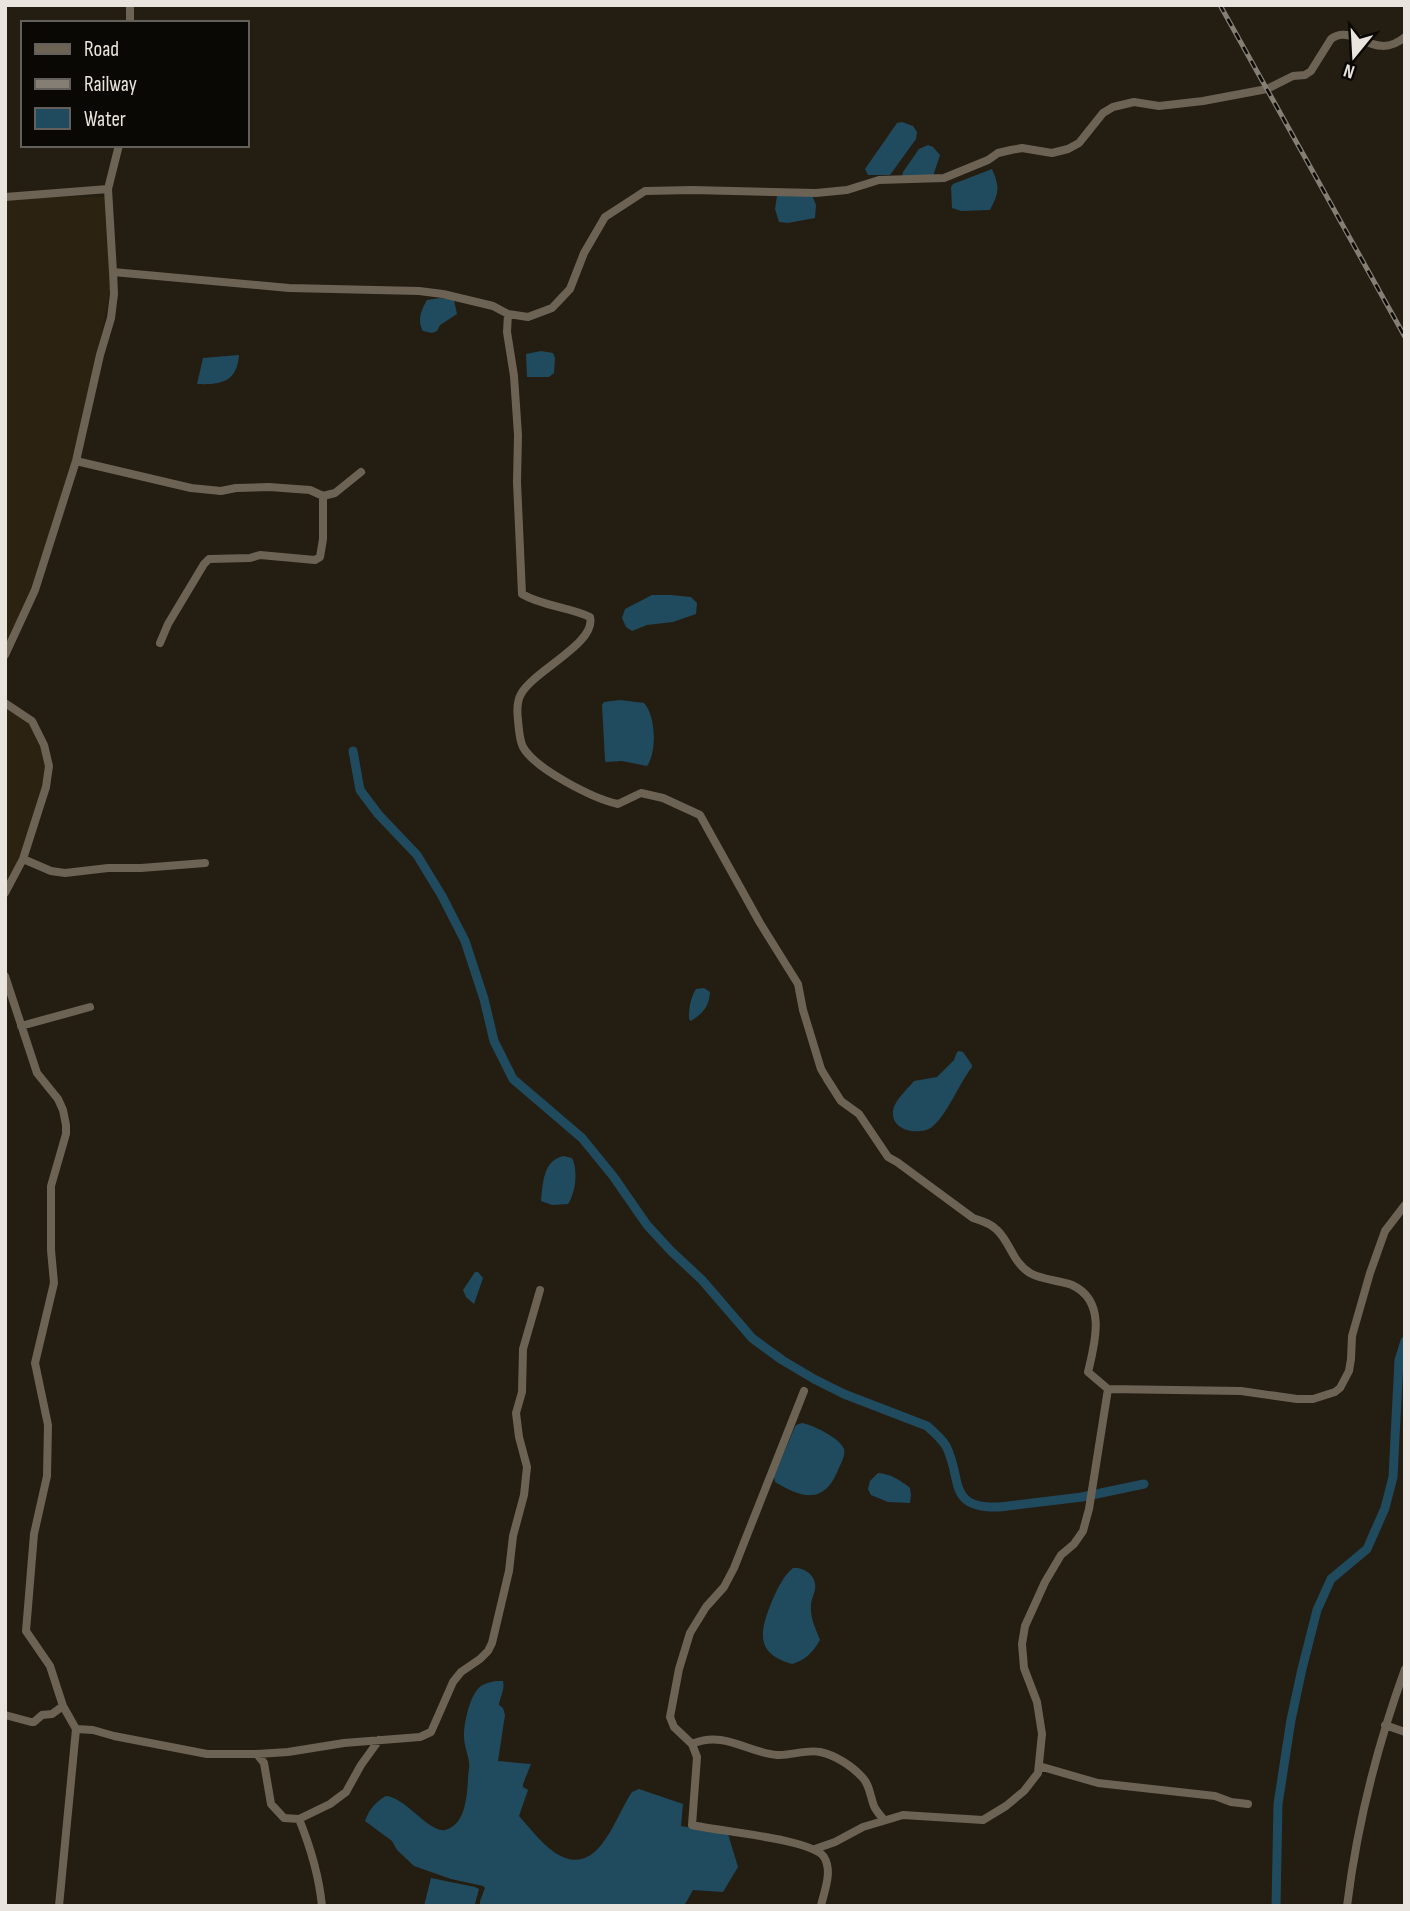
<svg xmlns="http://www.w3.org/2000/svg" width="1410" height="1911" font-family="'Sofia Sans Condensed',sans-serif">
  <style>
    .built { fill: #2c2211 }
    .water { fill: #204b5e }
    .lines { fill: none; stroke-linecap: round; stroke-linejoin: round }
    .canal { stroke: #204b5e; stroke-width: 9 }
    .minor { stroke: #6c6354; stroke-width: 8 }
    .rail-casing { stroke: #847e75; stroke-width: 5 }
    .rail { stroke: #0a0804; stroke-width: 2.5; stroke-dasharray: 8; stroke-linecap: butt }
  </style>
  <rect width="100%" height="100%" fill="#241d12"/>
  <path class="built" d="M47 197H107L110 289 97 359 78 443 33 589 5 648V201Z
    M5 705 32 721 49 766 24 855 5 891Z"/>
  <path class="water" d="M902 122 913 126 917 132 916 139 890 175H868L865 169 897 123Z
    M928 145 933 147 940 155 933 176H902L903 172 919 149Z
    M992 169C1000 187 999 193 990 210L961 211 952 208 951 187 953 184Z
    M812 195 816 205 815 218 788 223 779 222 775 209 777 196Z
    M440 298 454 300 457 314 440 325 437 331 432 333 423 331C417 321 421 310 427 300Z
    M541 351 553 353 555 358 554 373 549 377H527L526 354Z
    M239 355C237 382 221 385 197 384L203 358Z
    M652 595H671L691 597 697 603 696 614 673 622 647 625 632 631 626 627 622 618 625 609Z
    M620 700 644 703C656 716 657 752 647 766L622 761 606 762 605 760 602 705 604 702Z
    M704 988 710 992C709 1007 703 1013 691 1021L689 1019C689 1008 690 999 696 989Z
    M959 1051 963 1052 972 1065V1067C959 1084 947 1115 932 1127 920 1136 892 1131 893 1113 893 1101 907 1090 914 1081L937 1077 954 1060 957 1052Z
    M563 1156 572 1158C578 1170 576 1192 568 1204L552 1205 541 1201C543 1183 543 1161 563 1156Z
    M475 1272H478L483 1278 474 1304 466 1297 463 1290Z
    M802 1423C813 1425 840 1438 844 1449 846 1455 840 1465 838 1470 824 1505 802 1498 775 1482L774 1477 793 1431 796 1425Z
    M878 1473C891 1474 900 1480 910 1488L911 1495 910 1503 888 1502 871 1495 868 1489 870 1481Z
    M793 1568C805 1567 817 1576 815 1589 814 1595 811 1600 811 1606 810 1618 816 1629 820 1640 813 1652 806 1660 792 1664 754 1653 760 1631 772 1601 777 1590 783 1576 793 1568Z
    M496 1681H503C505 1690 500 1697 499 1705L503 1708 505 1715 498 1761 531 1764 523 1784V1787L528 1790 519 1816C529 1827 542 1844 554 1852 598 1882 614 1818 632 1792L639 1789 683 1804 681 1826 728 1834 738 1867 723 1892 693 1890 684 1906H480V1901L485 1888 483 1886 451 1879 414 1866 397 1850 392 1841 365 1821C369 1810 375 1802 386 1796 405 1797 429 1833 445 1830 466 1825 467 1795 468 1779 468 1773 470 1767 469 1762 468 1754 464 1745 464 1736 464 1722 470 1694 481 1686 486 1683 491 1682 496 1681Z
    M431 1878 475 1887 479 1889 475 1904 473 1906H424Z"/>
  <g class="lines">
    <path class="canal" d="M353 751 360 790 378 814 417 855 442 896 465 941 484 999 494 1041 513 1079 582 1138 613 1176 647 1225 671 1251 702 1280 752 1338 782 1360 814 1379 844 1394 927 1426C934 1432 941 1438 946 1446 963 1479 946 1509 1000 1507L1082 1497 1144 1484
      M1276 1906 1278 1804 1291 1720 1302 1669 1317 1610 1331 1579 1367 1549 1385 1508 1393 1477 1399 1360 1405 1341"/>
    <path class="minor" d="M130 23V5
      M5 197 108 189
      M113 272 108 189 119 145
      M508 314 507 332 514 376 518 435 517 482 522 594C542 606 569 607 590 617 597 643 533 671 521 694 517 701 517 712 518 720 519 729 519 739 523 747 535 769 594 799 618 804L641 793 663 798 700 815 760 923 798 984 803 1010 821 1069 827 1079 841 1101 859 1114 888 1157 897 1162 973 1218C982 1221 990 1223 997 1230 1010 1242 1013 1263 1030 1273 1042 1280 1059 1280 1072 1285 1107 1301 1095 1343 1088 1372L1108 1389 1241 1391 1297 1399H1313L1335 1392 1340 1388 1349 1371 1351 1359 1352 1336 1370 1273 1385 1231 1405 1205
      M76 461 191 488 221 491 236 488 269 487 310 490 323 496 335 493 361 472
      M160 643 168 624 204 564 209 559 250 558 260 555 315 560 320 557 323 539V496
      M5 655 35 590 76 461 100 355 111 318 114 294 113 272 289 288 419 291 443 294 493 306 508 314 528 317 552 308 570 289 584 253 605 217 645 191 692 190 816 193 847 190 879 180 944 178 988 160 998 153 1011 150 1022 148 1052 153 1068 149 1079 143 1103 113 1113 107 1134 102 1159 106 1203 101 1267 89 1293 76 1305 75 1311 71 1331 39C1354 22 1374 63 1405 37
      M5 703 32 721 44 745 49 766 46 787 23 859 5 893
      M23 859 51 871 65 873 108 868H141L205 863
      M5 976 37 1073 58 1099 63 1110 66 1125V1134L51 1186V1250L54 1283 35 1363 48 1425 47 1476 34 1534 26 1631 50 1666 63 1706 76 1729 59 1906
      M21 1026 90 1007
      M804 1391 734 1568 724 1587 706 1607 690 1633 679 1669 670 1717 674 1727 692 1744 697 1757 692 1825C717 1831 812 1839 824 1857 833 1872 824 1891 821 1906
      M5 1715 31 1722H34L42 1715 52 1714 63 1706
      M1385 1725 1405 1732
      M76 1729 93 1730 114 1736 207 1754H257L288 1752 344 1743 420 1737 431 1732 453 1682 461 1672 480 1659 488 1651 492 1643 509 1571 513 1536 524 1495 527 1467 519 1437 516 1413 522 1392 523 1349 540 1290
      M692 1744C724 1730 748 1753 777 1755 791 1756 806 1749 820 1752 835 1755 852 1766 862 1777 870 1785 870 1796 874 1806 876 1811 881 1816 884 1820
      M257 1754 264 1763 271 1804 284 1818 299 1819 330 1804 346 1792 361 1765 379 1740
      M1039 1766 1098 1783 1215 1796 1231 1802 1248 1804
      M299 1819C310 1846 319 1876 322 1906
      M815 1849 835 1842 863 1827 903 1815 983 1820 1006 1806 1024 1791 1038 1773 1042 1734 1037 1702 1024 1668 1022 1644 1025 1626 1045 1582 1061 1555 1074 1544 1083 1531 1089 1509 1108 1389
      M1347 1906C1357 1825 1377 1746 1405 1669"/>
    <g class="rail-casing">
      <path id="rail" d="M1220 5 1405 337"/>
    </g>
    <use href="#rail" class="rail"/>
  </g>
  <rect width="1410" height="1911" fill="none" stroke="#e9e4dd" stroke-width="14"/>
  <rect x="21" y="21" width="228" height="126" fill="#0a0804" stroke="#63605b" stroke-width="2"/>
  <rect x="35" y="44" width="35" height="10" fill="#6c6354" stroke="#63605b" stroke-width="2"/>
  <text x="84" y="56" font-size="21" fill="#e9e4dd">Road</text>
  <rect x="35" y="79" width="35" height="10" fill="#847e75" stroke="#63605b" stroke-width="2"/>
  <text x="84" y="91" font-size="21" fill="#e9e4dd">Railway</text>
  <rect x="35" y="108" width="35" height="21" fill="#204b5e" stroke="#63605b" stroke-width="2"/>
  <text x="84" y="126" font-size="21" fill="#e9e4dd">Water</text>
  <g transform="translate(1354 56) rotate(198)" stroke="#0a0804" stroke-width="5" paint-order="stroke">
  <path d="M0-5L12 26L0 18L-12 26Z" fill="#e9e4dd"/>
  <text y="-10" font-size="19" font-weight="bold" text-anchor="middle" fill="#e9e4dd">N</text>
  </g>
</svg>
